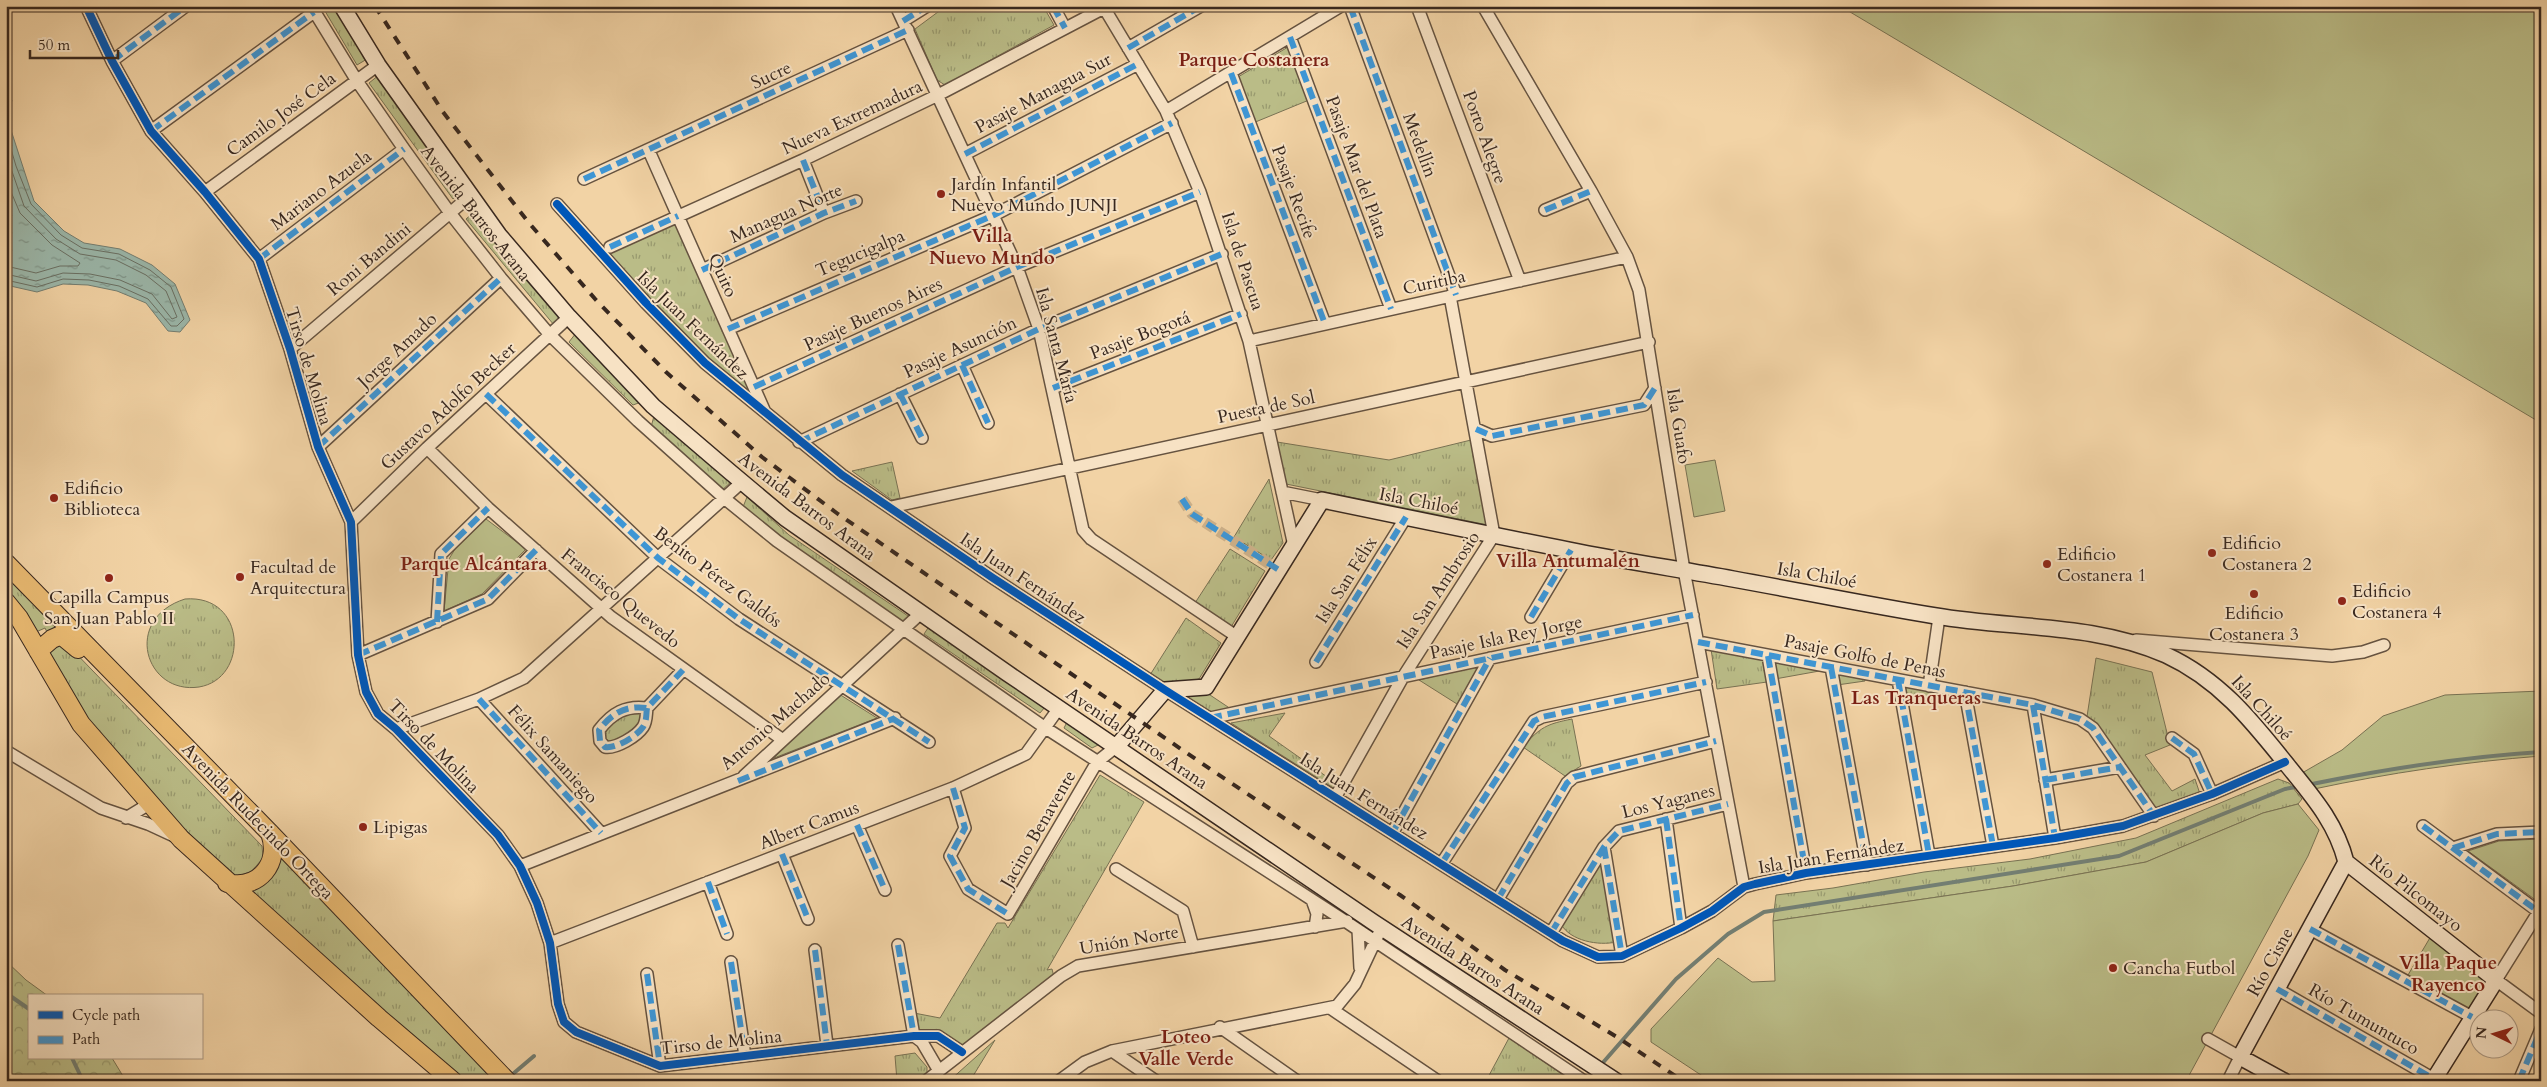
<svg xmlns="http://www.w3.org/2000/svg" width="2547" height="1087" font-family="Cardo,serif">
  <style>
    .grass { fill: url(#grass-tufts); stroke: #797253 }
    .forest { fill: url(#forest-crowns); stroke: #797253 }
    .park { fill: #babc87; stroke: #797253 }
    .water { fill: url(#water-ripples); stroke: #737e72 }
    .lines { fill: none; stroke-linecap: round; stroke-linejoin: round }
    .shore { stroke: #6a7064; stroke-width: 1 }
    .stream { stroke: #737e72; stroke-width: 4 }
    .street-tunnel { stroke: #cdb18a; stroke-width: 11; stroke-dasharray: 11 5.5; stroke-linecap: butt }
    .street-casing { stroke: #665340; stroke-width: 14 }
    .secondary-casing { stroke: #38281f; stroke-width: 18 }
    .primary-casing { stroke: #38281f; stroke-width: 20 }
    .street { stroke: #f7e2c4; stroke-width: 11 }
    .secondary { stroke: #f7e2c4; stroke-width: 15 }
    .primary { stroke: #e9ba72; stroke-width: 18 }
    .rail { stroke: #38281f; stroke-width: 4; stroke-dasharray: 9 9; stroke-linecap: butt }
    .quiet { stroke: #3e96d5; stroke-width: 6; stroke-dasharray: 12 6; stroke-linecap: butt }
    .cycleway-casing { stroke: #f7e2c4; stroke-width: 11 }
    .cycleway { stroke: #0057b8; stroke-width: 8 }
    .poi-dot { fill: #8f2418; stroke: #f7e2c4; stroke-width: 2 }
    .labels { text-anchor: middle; stroke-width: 4; stroke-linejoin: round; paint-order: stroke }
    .street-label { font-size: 18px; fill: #38281f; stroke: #f7e2c4 }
    .poi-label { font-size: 18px; fill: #38281f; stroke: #f7e2c4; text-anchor: start }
    .neighbourhood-label { font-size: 19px; font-weight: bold; fill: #7a1f14; stroke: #f7e2c4 }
  </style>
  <defs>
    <pattern id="grass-tufts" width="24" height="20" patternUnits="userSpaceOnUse" patternTransform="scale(1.25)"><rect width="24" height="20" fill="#babc87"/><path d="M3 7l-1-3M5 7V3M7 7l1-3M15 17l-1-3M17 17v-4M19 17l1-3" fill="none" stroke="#98996e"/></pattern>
    <pattern id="forest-crowns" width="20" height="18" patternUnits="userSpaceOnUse" patternTransform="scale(1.25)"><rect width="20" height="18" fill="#babc87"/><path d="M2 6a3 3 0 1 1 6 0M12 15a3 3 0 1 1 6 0" fill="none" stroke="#98996e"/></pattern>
    <pattern id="water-ripples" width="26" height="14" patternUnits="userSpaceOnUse" patternTransform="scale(1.25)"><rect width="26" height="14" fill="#9bb7aa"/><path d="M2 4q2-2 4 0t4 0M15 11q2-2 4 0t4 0" fill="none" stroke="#7f958a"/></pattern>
  </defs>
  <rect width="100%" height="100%" fill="#f2d3a5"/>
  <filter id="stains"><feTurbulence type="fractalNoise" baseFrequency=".004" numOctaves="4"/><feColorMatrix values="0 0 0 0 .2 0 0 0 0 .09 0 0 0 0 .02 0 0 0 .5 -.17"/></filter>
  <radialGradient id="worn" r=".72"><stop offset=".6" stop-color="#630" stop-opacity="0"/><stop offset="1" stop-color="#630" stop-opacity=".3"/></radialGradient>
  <path class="grass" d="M322 6H334L367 59 357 65Z
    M946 6H1043L1054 25 945 85 937 80 915 29Z
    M1288 47 1309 100 1253 123 1238 77Z
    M379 75 463 190 453 199 369 83Z
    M475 211 561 317 554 325 466 219Z
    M676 223 753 395 689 345 608 254Z
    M576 333 644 401 633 405 569 342Z
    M654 416 731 482 722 490 651 427Z
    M1471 440 1488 525 1286 484 1277 442 1389 460Z
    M892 462 900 498 892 500 852 471Z
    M1269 479 1283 543 1271 560 1234 537Z
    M747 497 789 535 908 616 903 623 794 548 743 507Z
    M1230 549 1265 571 1231 627 1195 603Z
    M6 573 60 628 47 632 45 628 36 632 6 593Z
    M185 599C247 594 249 679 199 687 145 695 122 619 185 599Z
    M1186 618 1221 643 1199 679 1167 687 1150 675Z
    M928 628 1045 707 1040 713 924 634Z
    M64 641 262 846 263 858 251 872 236 876 228 871 168 813 85 717 46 652Z
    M1711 649 1763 660 1767 682 1717 689Z
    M2096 658 2152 672 2170 745 2145 755 2172 791 2195 779 2200 794 2154 813 2086 723Z
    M1775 661 1825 670 1775 679 1773 664Z
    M1475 666 1478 669 1457 704 1419 680Z
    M1838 673 1865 675V681L1837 685Z
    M1906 684 1940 691 1941 698 1905 703 1902 688Z
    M1201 689 1234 711 1209 713 1189 699V693Z
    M642 711C641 727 621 745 605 741L604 731C618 716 621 712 642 711Z
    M1285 713 1269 736 1337 784 1335 789 1231 723Z
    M1572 719 1581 766 1565 776 1523 747C1540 727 1547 724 1572 719Z
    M1067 722 1100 744 1092 748 1064 728Z
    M1100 775 1144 802 1047 970 1052 969 1054 977 963 1047 939 1033 915 1029 914 1013 940 1018 997 923H1005L1008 928Z
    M2278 779 2289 783 2302 799 2298 804 2263 813 2146 862 2013 886 1773 921 1776 895 1833 888 1924 872 2030 859 2136 838Z
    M280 852 496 1081H459L244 889Z
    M1596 863 1603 865 1616 942C1599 946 1570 941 1561 924Z
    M1509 1038 1572 1081H1486Z
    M995 1040 970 1081H949Z
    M915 1053 927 1067V1073L918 1081H897L895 1056Z"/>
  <path class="forest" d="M6 961 26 980 48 996H29V1058H112L126 1081H6Z"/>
  <path class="park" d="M1840 6H2541V423Z
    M1715 460 1725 511 1694 517 1685 465Z
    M486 519 526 549 482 594 444 611 449 559 455 549Z
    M2541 691V756C2464 762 2389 773 2314 789L2302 773 2342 750 2383 716 2445 695Z
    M839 694 877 718 774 758Z
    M2298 804 2319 830 2308 856 2186 1081H1710L1651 1042V1029L1718 958 1752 982 1775 981 1773 921 2013 886 2146 862 2263 813Z
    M2539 839 2541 895 2537 901 2468 851 2499 841Z
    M2431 936 2489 983 2471 1011 2408 975Z"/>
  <path class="water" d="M6 99 12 100 9 114 10 127 34 201 64 231 84 243 120 249 152 265 175 284 190 320 180 332 168 331 146 303 117 291 88 285 63 284 37 292 6 285Z"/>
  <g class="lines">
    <path class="shore" d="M6 132 16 166 31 204 61 235 82 248 119 254 150 270 171 287 184 319 177 326H171L148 299 119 286 89 280 63 279 37 287 6 280
      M6 154 24 206 56 239 80 254 116 260 146 275 166 291 177 317 172 319 152 294 120 280 90 274 63 273 36 281 6 274
      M6 180 20 213 52 245 80 263 78 266H60L36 273 6 266"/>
    <path class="stream" d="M2307 785C2385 769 2462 757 2541 752
      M6 993 29 1009
      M72 1058 83 1081
      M1600 1066 1676 979 1728 934 1764 912 2119 856 2285 789 2301 786
      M514 1073 534 1056
      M1591 1081 1597 1072"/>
    <path class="street-tunnel" d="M1182 499 1192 514 1279 570"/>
    <g class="street-casing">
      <path id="street" d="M86 6 112 61 151 131 205 192 259 259 290 349 318 447 351 522 358 655 366 692 378 714 396 729 498 835 520 866 537 903 550 943 558 1004 564 1022 576 1032 660 1066 914 1036H938L962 1052
        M311 6 357 81 404 149 450 213 501 278 550 335 638 421 724 498 777 541 1044 727 1345 921 1584 1081
        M896 6 1017 267 1039 329 1083 530 1091 539 1236 636
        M1053 6 1065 28
        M1103 6 1166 111 1200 192 1249 341 1294 546
        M1350 6 1456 295
        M1417 6 1520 281
        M1483 6 1591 191 1627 257 1639 290 1684 570 1744 887
        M903 21 927 6
        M1290 37 1391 309
        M1128 48 1201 6
        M112 61 186 6
        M1231 73 1325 324
        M1166 111 1341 6
        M151 131 314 12
        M649 151 765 412
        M965 154 1138 64
        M803 160 824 213
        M584 179 908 30
        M205 192 378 65
        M557 204 646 303 705 363 842 475 993 578 1165 690 1563 941 1598 957 1622 956 1681 928 1712 911 1744 887 1755 884 1806 873 2055 838 2123 826 2212 794 2285 762
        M1545 210 1591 191
        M610 247 803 160 938 95 1104 8
        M259 259 404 149
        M702 270 824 213 856 201
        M728 329 994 215 1172 123
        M1249 341 1627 257
        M290 349 470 196
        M962 365 988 423
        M754 387 1017 267 1200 192
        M1053 388 1241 314
        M486 394 658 558 739 619 929 742
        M900 394 922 438
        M1476 429 1492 436 1644 405 1655 388
        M799 442 1039 329 1222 254
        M318 447 501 278
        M427 448 488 508 611 617 783 740
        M1282 492 1322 500
        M891 507 1649 342
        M351 522 427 448 569 317
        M1531 617 1571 550
        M437 622 441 554 488 508
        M2136 640 2332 656 2363 652 2384 645
        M1698 642 2033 705 2080 719 2093 728 2154 816
        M358 655 488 599 536 550
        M1768 656 1806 873
        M1316 662 1406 517
        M1831 667 1867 865
        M1898 680 1929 855
        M1929 686 1939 617
        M1965 692 1993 846
        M479 699 601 833
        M2033 705 2055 838
        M647 708C646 714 647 721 643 727 637 736 616 749 605 747L600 741 599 730C612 713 626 705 647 708L683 670
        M1210 718 1693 615
        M396 729 479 699 524 678 742 482
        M2172 738 2194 754 2212 794
        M6 751 101 808 148 824 176 837
        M744 776 921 613
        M2045 780 2120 767
        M953 788 965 828 950 856 968 889 1008 914 1097 762 1117 746
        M1336 796 1403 677 1494 535 1450 296
        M126 818 149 804
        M1666 819 1681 928
        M857 825 885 890
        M2423 826 2539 912
        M1393 832 1490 658
        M1604 847 1622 956
        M2453 848 2497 834 2541 832
        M782 854 808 919
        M1442 863 1534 721 1542 717 1706 682
        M520 866 895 718
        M1116 869 1183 911 1193 947
        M708 882 727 934
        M1498 899 1567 783 1574 777 1716 741
        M1312 900 1317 914 1315 927
        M2541 908 2496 980 2541 1013
        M2310 929 2472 1017
        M1358 930 1360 968
        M1551 933 1604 847 1619 831 1728 804
        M550 943 953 788 1026 754 1059 708
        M898 945 914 1036
        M815 950 827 1045
        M731 962 745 1056
        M647 974 660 1066
        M2277 989 2434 1079
        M1330 1008 1438 1081
        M1220 1027 1297 1081
        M914 1036 922 1042 939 1071
        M2208 1039 2240 1057 2228 1081
        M1112 1051 1156 1081
        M926 1081 1061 976 1078 966 1347 921
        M1059 1081 1085 1062 1112 1051 1337 1006 1355 984 1378 935
        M2519 1081 2541 1029"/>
    </g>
    <g class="secondary-casing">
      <path id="secondary" d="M342 6 378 65 499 235 569 317 653 406 729 471 785 518 1007 673 1373 922 1616 1081
        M1117 746 1165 690 1206 687 1322 500C1404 517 1486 534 1569 550 1623 561 1678 569 1733 579 1800 591 1868 605 1936 616 2012 629 2094 623 2166 655 2220 680 2252 721 2288 766 2313 797 2336 823 2346 862L2496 980 2433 1081
        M2284 1081 2240 1057 2346 862"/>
    </g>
    <g class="primary-casing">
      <path id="primary" d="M6 563 270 833 507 1081
        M6 602 19 618 81 724 181 839 379 1018 453 1081
        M38 651 52 639 61 635 78 649
        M227 883C259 890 281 863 270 833"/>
    </g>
    <use href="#street" class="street"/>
    <use href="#secondary" class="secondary"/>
    <use href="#primary" class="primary"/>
    <path class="rail" d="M375 6 443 112 529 223 596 300 666 372 762 457 838 514 1216 773 1400 895 1505 970 1617 1037 1683 1081"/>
    <path class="quiet" d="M1053 6 1065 28
      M1350 6 1456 295
      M903 21 927 6
      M1290 37 1391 309
      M1128 48 1201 6
      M112 61 186 6
      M1231 73 1325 324
      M151 131 314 12
      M965 154 1138 64
      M803 160 824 213
      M584 179 908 30
      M1545 210 1591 191
      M610 247 678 216
      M259 259 404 149
      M702 270 824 213 856 201
      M728 329 994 215 1172 123
      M962 365 988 423
      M754 387 1017 267 1200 192
      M1053 388 1241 314
      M486 394 658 558 739 619 929 742
      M900 394 922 438
      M1476 429 1492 436 1644 405 1655 388
      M799 442 1039 329 1222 254
      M318 447 501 278
      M1182 499 1192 514 1279 570
      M1531 617 1571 550
      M437 622 441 554 488 508
      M1698 642 2033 705 2080 719 2093 728 2154 816
      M358 655 488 599 536 550
      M1768 656 1806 873
      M1316 662 1406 517
      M1831 667 1867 865
      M1898 680 1929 855
      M1965 692 1993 846
      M479 699 601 833
      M2033 705 2055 838
      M647 708C646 714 647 721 643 727 637 736 616 749 605 747L600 741 599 730C612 713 626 705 647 708L683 670
      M1210 718 1693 615
      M2172 738 2194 754 2212 794
      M2045 780 2120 767
      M738 781 895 718
      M953 788 965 828 950 856 968 889 1008 914
      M1666 819 1681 928
      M857 825 885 890
      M2423 826 2539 912
      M1393 832 1490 658
      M1604 847 1622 956
      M2453 848 2497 834 2541 832
      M782 854 808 919
      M1442 863 1534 721 1542 717 1706 682
      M708 882 727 934
      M1498 899 1567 783 1574 777 1716 741
      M2310 929 2472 1017
      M1551 933 1604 847 1619 831 1728 804
      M898 945 914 1036
      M815 950 827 1045
      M731 962 745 1056
      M647 974 660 1066
      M2277 989 2434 1079
      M2519 1081 2541 1029"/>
    <g class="cycleway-casing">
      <path id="cycleway" d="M86 6 112 61 151 131 205 192 259 259 290 349 318 447 351 522 358 655 366 692 378 714 396 729 498 835 520 866 537 903 550 943 558 1004 564 1022 576 1032 660 1066 914 1036H938L962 1052
        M557 204 646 303 705 363 842 475 993 578 1165 690 1563 941 1598 957 1622 956 1681 928 1712 911 1744 887 1755 884 1806 873 2055 838 2123 826 2212 794 2285 762"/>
    </g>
    <use href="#cycleway" class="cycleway"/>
  </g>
  <g class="poi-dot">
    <circle cx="941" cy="194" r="5"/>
    <circle cx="54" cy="498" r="5"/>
    <circle cx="2212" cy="553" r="5"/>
    <circle cx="2047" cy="564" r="5"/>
    <circle cx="240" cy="577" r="5"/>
    <circle cx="109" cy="578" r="5"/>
    <circle cx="2254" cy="594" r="5"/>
    <circle cx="2342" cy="601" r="5"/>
    <circle cx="363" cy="827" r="5"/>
    <circle cx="2113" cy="968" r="5"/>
  </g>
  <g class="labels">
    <g class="street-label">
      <text transform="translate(771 75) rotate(-25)" y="6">Sucre</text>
      <text transform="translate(1043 93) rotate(-28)" y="6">Pasaje Managua Sur</text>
      <text transform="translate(281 114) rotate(-36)" y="6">Camilo José Cela</text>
      <text transform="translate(852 117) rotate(-25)" y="6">Nueva Extremadura</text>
      <text transform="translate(1485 137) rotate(70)" y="6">Porto Alegre</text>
      <text transform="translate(1420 145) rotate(70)" y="6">Medellín</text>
      <text transform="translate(1357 167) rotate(70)" y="6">Pasaje Mar del Plata</text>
      <text transform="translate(321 190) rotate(-37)" y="6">Mariano Azuela</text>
      <text transform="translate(1294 192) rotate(70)" y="6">Pasaje Recife</text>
      <text transform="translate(476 213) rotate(52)" y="6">Avenida Barros Arana</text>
      <text transform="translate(786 213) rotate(-24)" y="6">Managua Norte</text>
      <text transform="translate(860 253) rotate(-23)" y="6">Tegucigalpa</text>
      <text transform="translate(369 259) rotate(-40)" y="6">Roni Bandini</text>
      <text transform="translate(1243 261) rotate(72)" y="6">Isla de Pascua</text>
      <text transform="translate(723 275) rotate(66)" y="6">Quito</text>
      <text transform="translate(1434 282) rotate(-12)" y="6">Curitiba</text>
      <text transform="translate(873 314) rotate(-25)" y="6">Pasaje Buenos Aires</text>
      <text transform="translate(693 325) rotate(44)" y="6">Isla Juan Fernández</text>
      <text transform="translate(1140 335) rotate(-21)" y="6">Pasaje Bogotá</text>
      <text transform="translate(1057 345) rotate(75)" y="6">Isla Santa María</text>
      <text transform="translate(960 347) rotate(-25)" y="6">Pasaje Asunción</text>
      <text transform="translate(397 350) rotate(-43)" y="6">Jorge Amado</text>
      <text transform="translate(309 366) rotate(73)" y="6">Tirso de Molina</text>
      <text transform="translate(448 406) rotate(-43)" y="6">Gustavo Adolfo Becker</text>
      <text transform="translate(1266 407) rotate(-12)" y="6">Puesta de Sol</text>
      <text transform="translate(1679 426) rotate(81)" y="6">Isla Guafo</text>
      <text transform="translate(1419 501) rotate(11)" y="6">Isla Chiloé</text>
      <text transform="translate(807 506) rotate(37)" y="6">Avenida Barros Arana</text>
      <text transform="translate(1817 575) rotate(10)" y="6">Isla Chiloé</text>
      <text transform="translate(718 577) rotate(37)" y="6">Benito Pérez Galdós</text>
      <text transform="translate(1023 578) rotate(34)" y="6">Isla Juan Fernández</text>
      <text transform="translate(1346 580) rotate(-58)" y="6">Isla San Félix</text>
      <text transform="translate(1438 590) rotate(-57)" y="6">Isla San Ambrosio</text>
      <text transform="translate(621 598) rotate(39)" y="6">Francisco Quevedo</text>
      <text transform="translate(1506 637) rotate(-12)" y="6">Pasaje Isla Rey Jorge</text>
      <text transform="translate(1865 656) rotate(11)" y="6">Pasaje Golfo de Penas</text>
      <text transform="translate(2262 708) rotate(48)" y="6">Isla Chiloé</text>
      <text transform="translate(775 721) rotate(-41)" y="6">Antonio Machado</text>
      <text transform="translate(1137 738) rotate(34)" y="6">Avenida Barros Arana</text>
      <text transform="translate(434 746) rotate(46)" y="6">Tirso de Molina</text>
      <text transform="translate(553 754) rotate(48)" y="6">Félix Samaniego</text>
      <text transform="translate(1364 796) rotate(32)" y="6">Isla Juan Fernández</text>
      <text transform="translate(1668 801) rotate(-14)" y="6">Los Yaganes</text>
      <text transform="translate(258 821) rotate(46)" y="6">Avenida Rudecindo Ortega</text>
      <text transform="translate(809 825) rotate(-21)" y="6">Albert Camus</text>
      <text transform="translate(1038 829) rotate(-60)" y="6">Jacino Benavente</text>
      <text transform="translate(1831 856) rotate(-9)" y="6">Isla Juan Fernández</text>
      <text transform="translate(2416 893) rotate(38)" y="6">Río Pilcomayo</text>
      <text transform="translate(1129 940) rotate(-10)" y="6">Unión Norte</text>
      <text transform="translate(2270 962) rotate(-61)" y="6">Río Cisne</text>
      <text transform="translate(1473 965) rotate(33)" y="6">Avenida Barros Arana</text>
      <text transform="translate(2364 1019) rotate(30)" y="6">Río Tumuntuco</text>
      <text transform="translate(721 1042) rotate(-6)" y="6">Tirso de Molina</text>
    </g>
    <g class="poi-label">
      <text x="951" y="190">Jardín Infantil<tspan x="951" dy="21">Nuevo Mundo JUNJI</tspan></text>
      <text x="64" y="494">Edificio<tspan x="64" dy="21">Biblioteca</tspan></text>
      <text x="2222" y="549">Edificio<tspan x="2222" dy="21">Costanera 2</tspan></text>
      <text x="2057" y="560">Edificio<tspan x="2057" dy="21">Costanera 1</tspan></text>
      <text x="250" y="573">Facultad de<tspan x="250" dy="21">Arquitectura</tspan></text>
      <text x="2352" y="597">Edificio<tspan x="2352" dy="21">Costanera 4</tspan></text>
      <text x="109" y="603" text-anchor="middle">Capilla Campus<tspan x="109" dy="21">San Juan Pablo II</tspan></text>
      <text x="2254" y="619" text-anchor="middle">Edificio<tspan x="2254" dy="21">Costanera 3</tspan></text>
      <text x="373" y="833">Lipigas</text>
      <text x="2123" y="974">Cancha Futbol</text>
    </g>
    <g class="neighbourhood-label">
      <text x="1254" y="66">Parque Costanera</text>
      <text x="992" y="242">Villa<tspan x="992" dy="22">Nuevo Mundo</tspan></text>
      <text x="1568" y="567">Villa Antumalén</text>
      <text x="474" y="570">Parque Alcántara</text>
      <text x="1916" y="704">Las Tranqueras</text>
      <text x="2448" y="969">Villa Paque<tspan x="2448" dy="22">Rayenco</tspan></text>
      <text x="1186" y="1043">Loteo<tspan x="1186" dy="22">Valle Verde</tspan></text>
    </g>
  </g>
  <rect width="2547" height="1087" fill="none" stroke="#f2d3a5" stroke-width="25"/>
  <rect x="8" y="8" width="2532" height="1072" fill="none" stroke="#38281f" stroke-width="2.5"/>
  <rect x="12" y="12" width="2522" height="1062" fill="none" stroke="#38281f"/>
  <rect x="28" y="994" width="175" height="65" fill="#f7e2c4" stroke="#ab9882"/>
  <rect x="38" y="1011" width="25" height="8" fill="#0057b8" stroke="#ab9882"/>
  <text x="72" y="1020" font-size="15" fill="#38281f">Cycle path</text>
  <rect x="38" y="1036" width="25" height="8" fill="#3e96d5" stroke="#ab9882"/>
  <text x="72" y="1044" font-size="15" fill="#38281f">Path</text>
  <g transform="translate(2494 1034) rotate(275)"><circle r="24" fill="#f7e2c4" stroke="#ab9882"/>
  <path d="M0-4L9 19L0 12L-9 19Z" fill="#8f2418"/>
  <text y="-8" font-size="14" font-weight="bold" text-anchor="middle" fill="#38281f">N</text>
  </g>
  <path d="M30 50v8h88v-8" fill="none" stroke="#38281f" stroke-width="2.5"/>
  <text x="38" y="50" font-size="15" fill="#38281f" stroke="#f7e2c4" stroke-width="4" paint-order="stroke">50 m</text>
  <rect width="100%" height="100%" filter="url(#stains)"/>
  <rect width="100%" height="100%" fill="url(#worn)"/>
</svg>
